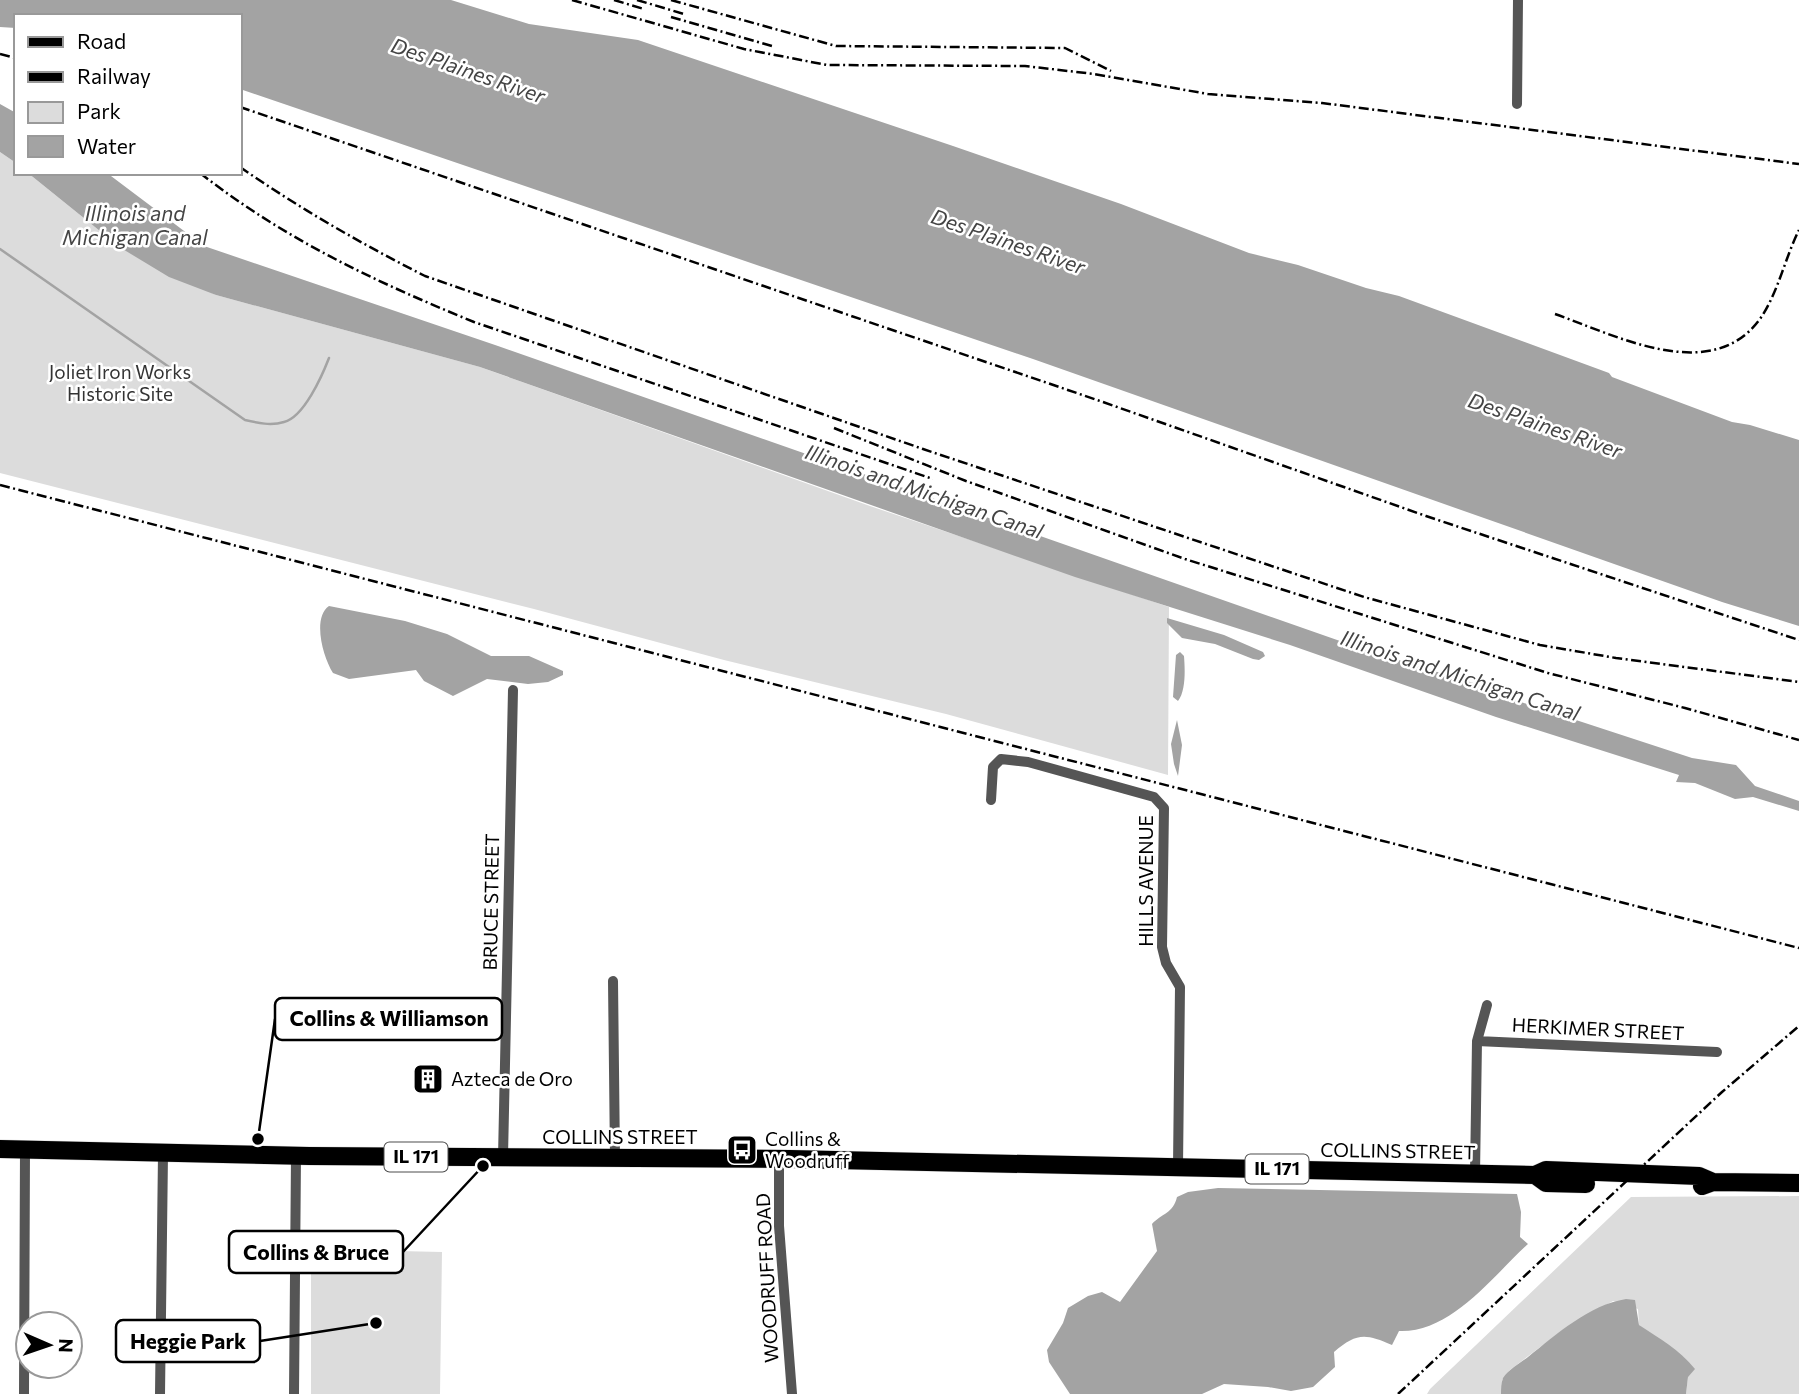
<svg xmlns="http://www.w3.org/2000/svg" width="1799" height="1394" font-family="Commissioner,sans-serif">
  <style>
    .green { fill: #dcdcdc }
    .water { fill: #a3a3a3 }
    .lines { fill: none; stroke-linecap: round; stroke-linejoin: round }
    .stream { stroke: #a3a3a3; stroke-width: 2.5 }
    .primary-casing { stroke: #dbdbdb; stroke-width: 19 }
    .street { stroke: #555; stroke-width: 10 }
    .primary { stroke: #000; stroke-width: 18 }
    .rail { stroke: #000; stroke-width: 2.5; stroke-dasharray: 10 3.5 2 3.5; stroke-linecap: butt }
    .labels { text-anchor: middle; stroke-width: 5; stroke-linejoin: round; paint-order: stroke }
    .shield { fill: #fff; stroke: #4c4c4c; stroke-width: 2 }
    .shield-label { font-size: 18px; font-weight: bold; fill: #000 }
    .park-label { font-size: 19px; fill: #333; stroke: #fff }
    .street-label { font-size: 19px; fill: #000; stroke: #fff }
    .poi-label { font-size: 19px; fill: #000; stroke: #fff; text-anchor: start }
    .water-label { font-size: 21px; font-style: italic; fill: #444; stroke: #fff }
    .leader { fill: none; stroke: #000; stroke-width: 2.5 }
    .callout-dot { fill: #000; stroke: #fff; stroke-width: 2.5 }
    .callout { fill: #fff; stroke: #000; stroke-width: 2.5 }
    .callout-label { font-size: 21px; text-anchor: middle; font-weight: bold; fill: #000 }
  </style>
  <rect width="100%" height="100%" fill="#fff"/>
  <path class="green" d="M0 152 16 163V173H28L121 248 216 295 480 367 870 506 1169 607 1168 775 946 714 724 660 534 609 0 473Z
    M1799 1196V1394H1686L1688 1377 1639 1325 1638 1309 1613 1301 1564 1329 1510 1370 1502 1380 1501 1394H1427L1430 1389 1631 1197Z
    M311 1249 442 1252 440 1394H311Z"/>
  <path class="water" d="M0 0H451L529 24 638 40 953 146 1121 204 1249 253 1298 265 1366 288 1399 296 1609 373 1612 377 1732 422 1750 425 1799 440V626L1722 602 1033 359 240 89V16H16V28L0 27Z
    M0 104 16 113V163L0 152Z
    M28 173H107L204 246 498 346 1360 648 1483 686 1521 702 1692 758 1736 765 1755 786 1799 801V811L1753 797 1735 799 1695 783 1676 782 1679 775 1496 717 1290 645 1075 577 480 367 216 295 169 277 121 248Z
    M329 606 405 621 447 634 491 656H529L563 671V675L548 682 528 684 487 679 453 696 424 681 416 670 349 679 333 673C323 657 312 618 329 606Z
    M1167 618 1224 635 1263 652 1265 656 1259 660 1253 659 1215 644 1182 638 1167 623Z
    M1180 652 1184 656C1185 669 1186 691 1178 701L1173 697 1176 655Z
    M1177 720 1182 745 1178 776 1174 764 1171 744Z
    M1218 1188 1517 1194 1521 1212 1520 1237 1528 1244C1492 1277 1451 1333 1399 1331L1392 1345C1365 1333 1356 1333 1334 1352L1335 1367 1313 1387 1291 1391 1268 1387 1224 1384 1202 1394H1070L1049 1362 1047 1350 1063 1323 1068 1308 1088 1296 1102 1292 1120 1302 1157 1251 1152 1224C1162 1213 1173 1214 1177 1197L1188 1192Z
    M1626 1299 1635 1300 1639 1325C1660 1339 1679 1349 1695 1369L1688 1377 1686 1394H1501C1501 1389 1501 1383 1503 1378 1509 1369 1520 1363 1528 1357 1557 1334 1589 1305 1626 1299Z"/>
  <g class="lines">
    <path class="stream" d="M0 249 245 420C258 423 271 426 284 422 304 417 322 376 329 358"/>
    <g class="primary-casing">
      <path id="primary" d="M0 1149 309 1156 790 1159 1535 1175 1546 1170 1699 1176 1713 1182
        M1535 1175 1546 1183 1586 1184
        M1702 1186 1713 1182 1799 1183"/>
    </g>
    <path class="street" d="M1517 104 1518 0
      M991 800 993 767 1001 759 1028 762 1154 797 1164 808 1162 947 1166 963 1180 987 1178 1167
      M613 981 615 1158
      M1477 1041 1717 1052
      M503 1157 513 690
      M779 1159V1226L792 1394
      M1475 1174 1477 1041 1487 1005
      M24 1394 25 1150
      M160 1394 163 1154
      M294 1394 296 1156"/>
    <use href="#primary" class="primary"/>
    <path class="rail" d="M572 0 744 49 827 65 1025 66 1094 74 1208 94 1322 103 1799 164
      M614 0 644 9
      M637 0 684 14
      M671 0 836 46 1065 48 1111 71
      M671 17 772 46
      M0 54 16 58
      M240 107 1103 402 1426 516 1799 640
      M240 167C299 208 360 243 425 276L923 449 1364 597 1540 645 1616 658 1799 682
      M200 173C286 240 374 281 474 322L933 479
      M1555 314C1615 335 1711 386 1760 319 1778 293 1785 258 1799 230
      M834 428 966 481 1185 559 1548 673 1685 708 1799 740
      M0 485 1799 948
      M1398 1394 1722 1092 1799 1026"/>
  </g>
  <defs>
    <g id="building-square" transform="scale(1.575)"><rect x="-9" y="-9" width="18" height="18" rx="4" fill="#000" stroke="#fff"/><path d="M-4-6H4V6H1V3H-1V6H-4ZM-2.5-4.3h1.7v1.8h-1.7ZM.8-4.3h1.7v1.8H.8ZM-2.5-1h1.7V.8h-1.7ZM.8-1h1.7V.8H.8Z" fill="#fff"/></g>
    <g id="bus-square" transform="scale(1.575)"><rect x="-9" y="-9" width="18" height="18" rx="4" fill="#000" stroke="#fff"/><path d="M-5-6H5V4H4V6H2V4H-2V6H-4V4H-5ZM-3.5-4V0h7V-4ZM-3.5 1.2v1.5H-2V1.2ZM2 1.2v1.5H3.5V1.2Z" fill="#fff"/></g>
  </defs>
  <g fill-rule="evenodd">
    <use href="#building-square" x="428" y="1079"/>
    <use href="#bus-square" x="742" y="1150"/>
  </g>
  <g class="labels">
    <g class="shield">
      <rect x="384.5" y="1142.5" width="63" height="29" rx="5"/>
      <rect x="1245.5" y="1154.5" width="63" height="29" rx="5"/>
    </g>
    <g class="shield-label">
      <text x="416" y="1163">IL 171</text>
      <text x="1277" y="1175">IL 171</text>
    </g>
    <g class="park-label">
      <text x="120" y="379">Joliet Iron Works<tspan x="120" dy="22">Historic Site</tspan></text>
    </g>
    <g class="street-label">
      <text transform="translate(1146 881) rotate(-90)" y="7">HILLS AVENUE</text>
      <text transform="translate(491 902) rotate(-89)" y="7">BRUCE STREET</text>
      <text transform="translate(1598 1029) rotate(3)" y="7">HERKIMER STREET</text>
      <text x="620" y="1144">COLLINS STREET</text>
      <text transform="translate(1398 1151) rotate(1)" y="7">COLLINS STREET</text>
      <text transform="translate(767 1278) rotate(-93)" y="7">WOODRUFF ROAD</text>
    </g>
    <g class="poi-label">
      <text x="451" y="1086">Azteca de Oro</text>
      <text x="765" y="1146">Collins &amp;<tspan x="765" dy="22">Woodruff</tspan></text>
    </g>
    <g class="water-label">
      <text transform="translate(468 71) rotate(19)" y="7">Des Plaines River</text>
      <text x="135" y="221">Illinois and<tspan x="135" dy="24">Michigan Canal</tspan></text>
      <text transform="translate(1008 242) rotate(19)" y="7">Des Plaines River</text>
      <text transform="translate(1545 426) rotate(19)" y="7">Des Plaines River</text>
      <text transform="translate(924 492) rotate(19)" y="7">Illinois and Michigan Canal</text>
      <text transform="translate(1460 676) rotate(18)" y="7">Illinois and Michigan Canal</text>
    </g>
  </g>
  <path class="leader" d="M258 1139L275 1019M483 1166L403 1252M376 1323L260 1341"/>
  <g class="callout-dot">
    <circle cx="258" cy="1139" r="7"/>
    <circle cx="483" cy="1166" r="7"/>
    <circle cx="376" cy="1323" r="7"/>
  </g>
  <g class="callout">
    <rect x="275" y="998" width="227" height="42" rx="7"/>
    <rect x="229" y="1231" width="174" height="42" rx="7"/>
    <rect x="116" y="1320" width="144" height="42" rx="7"/>
  </g>
  <g class="callout-label">
    <text x="389" y="1026">Collins &amp; Williamson</text>
    <text x="316" y="1260">Collins &amp; Bruce</text>
    <text x="188" y="1349">Heggie Park</text>
  </g>
  <rect x="14" y="14" width="228" height="161" fill="#ffffff" stroke="#999999" stroke-width="2"/>
  <rect x="28" y="37" width="35" height="10" fill="#000000" stroke="#999999" stroke-width="2"/>
  <text x="77" y="49" font-size="21" fill="#000000">Road</text>
  <rect x="28" y="72" width="35" height="10" fill="#000000" stroke="#999999" stroke-width="2"/>
  <text x="77" y="84" font-size="21" fill="#000000">Railway</text>
  <rect x="28" y="102" width="35" height="21" fill="#dcdcdc" stroke="#999999" stroke-width="2"/>
  <text x="77" y="119" font-size="21" fill="#000000">Park</text>
  <rect x="28" y="136" width="35" height="21" fill="#a3a3a3" stroke="#999999" stroke-width="2"/>
  <text x="77" y="154" font-size="21" fill="#000000">Water</text>
  <g transform="translate(49 1345) rotate(92)"><circle r="33" fill="#ffffff" stroke="#999999" stroke-width="2"/>
  <path d="M0-5L12 26L0 18L-12 26Z" fill="#000000"/>
  <text y="-10" font-size="19" font-weight="bold" text-anchor="middle" fill="#000000">N</text>
  </g>
</svg>
